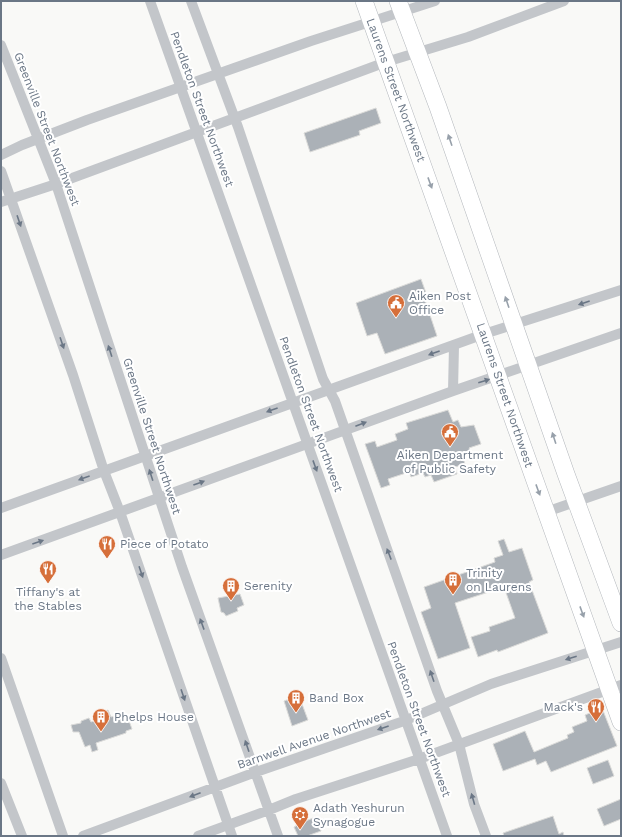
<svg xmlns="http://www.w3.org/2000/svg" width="622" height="837" font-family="'Work Sans',sans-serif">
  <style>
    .building { fill: #abb1b7; stroke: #dbdbd9 }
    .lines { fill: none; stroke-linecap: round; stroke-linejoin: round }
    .primary-casing { stroke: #b4b8bd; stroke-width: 18 }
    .minor { stroke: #c3c6ca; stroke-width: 10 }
    .primary { stroke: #fff; stroke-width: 17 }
    .oneway { fill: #97a0aa }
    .oneway2 { fill: #6b7786 }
    .labels { text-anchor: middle; stroke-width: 4; stroke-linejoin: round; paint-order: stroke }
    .street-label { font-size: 12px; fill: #6b7786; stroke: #fff }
    .poi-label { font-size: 12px; fill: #6b7786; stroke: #fff; text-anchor: start }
  </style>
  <rect width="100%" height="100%" fill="#f9f9f7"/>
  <path class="building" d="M376 108 381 123 359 131 360 135 310 152 304 133Z
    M421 279 426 293 423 294 437 336 385 354 377 333 367 336 356 303Z
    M448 410 453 422 458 420 461 427 474 425 481 444 469 448 471 452 462 455 465 464 455 467 457 474 434 482 431 475 425 477 423 473 411 477 409 472 388 479 390 485 381 488 365 444 375 441 377 447 397 440 395 434 408 429 406 423Z
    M504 539 509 552 522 548 533 580 529 582 548 633 498 652 497 650 478 657 471 637 490 631 489 627 515 618 504 587 455 603 470 648 438 659 421 612 431 608 424 587 495 562 494 558 503 555 498 541Z
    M240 594 244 605 237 608 238 611 226 616 224 613 221 612 218 598Z
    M295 697 298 705 302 704 308 720 292 726 284 701Z
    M602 708 617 746 551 772 546 761 537 765 535 759 503 771 493 744 525 731 534 752 568 738 567 735 574 732 572 727 587 721 585 715Z
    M108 710 111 717 121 714 123 720 128 718 132 729 126 731V733L96 743 98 750 92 752 90 745 85 747 79 732H73L71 725 81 723V721L89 718 91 722 103 718 101 713Z
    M608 760 614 776 593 784 587 768Z
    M621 799V819L604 826 597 809Z
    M553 816 559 834 563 832 564 836H504L503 833Z
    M316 817 321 831 307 836H298L294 827 296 826 297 822 300 821V823Z"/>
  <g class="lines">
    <g class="primary-casing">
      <path id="primary" d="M364 1 621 722
        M398 1 438 107 566 474 621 623"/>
    </g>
    <path class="minor" d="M150 1 447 836
      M191 1 238 127 323 379 335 401 437 691 459 744 474 804 486 836
      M1 45 56 184 182 567 278 836
      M1 155 22 145 87 120 311 41 435 1
      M1 171 73 375 104 471 120 512 232 836
      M1 202 56 184 386 62 468 37 564 1
      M453 391 454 346
      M1 508 484 334 621 290
      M546 512 621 486
      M1 555 453 391 621 333
      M1 658 63 836
      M1 783 22 836
      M83 836 256 772 404 721 491 684 621 642
      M198 836 269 810 296 799 419 759 621 685"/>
    <use href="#primary" class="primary"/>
  </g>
  <defs><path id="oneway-solid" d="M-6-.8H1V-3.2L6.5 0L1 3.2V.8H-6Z"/></defs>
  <g class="oneway">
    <use href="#oneway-solid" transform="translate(450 140) rotate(-109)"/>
    <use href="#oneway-solid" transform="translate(430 183) rotate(70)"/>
    <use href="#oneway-solid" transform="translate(507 302) rotate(-109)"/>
    <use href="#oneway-solid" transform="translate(554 438) rotate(-108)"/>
    <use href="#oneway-solid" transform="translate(538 490) rotate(70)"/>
    <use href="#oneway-solid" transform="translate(582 612) rotate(70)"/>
  </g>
  <g class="oneway2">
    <use href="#oneway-solid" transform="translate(19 221) rotate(71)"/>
    <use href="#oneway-solid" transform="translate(584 303) rotate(161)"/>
    <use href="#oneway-solid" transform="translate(62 343) rotate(71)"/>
    <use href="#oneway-solid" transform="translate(110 351) rotate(-108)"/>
    <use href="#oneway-solid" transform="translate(434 353) rotate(160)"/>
    <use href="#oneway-solid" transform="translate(484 381) rotate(-17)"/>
    <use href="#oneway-solid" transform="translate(272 410) rotate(160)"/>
    <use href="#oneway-solid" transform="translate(361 424) rotate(-21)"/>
    <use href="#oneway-solid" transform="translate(315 466) rotate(70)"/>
    <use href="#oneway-solid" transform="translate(151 475) rotate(-108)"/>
    <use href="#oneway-solid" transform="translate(84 478) rotate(160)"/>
    <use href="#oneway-solid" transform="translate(199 483) rotate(-20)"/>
    <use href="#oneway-solid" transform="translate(38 542) rotate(-19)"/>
    <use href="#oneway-solid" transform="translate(389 554) rotate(-111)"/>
    <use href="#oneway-solid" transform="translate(141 572) rotate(71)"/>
    <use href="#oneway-solid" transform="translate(202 624) rotate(-110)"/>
    <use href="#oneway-solid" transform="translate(571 658) rotate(162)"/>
    <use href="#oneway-solid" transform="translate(432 676) rotate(-109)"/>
    <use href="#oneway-solid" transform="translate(183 695) rotate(71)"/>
    <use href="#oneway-solid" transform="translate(383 728) rotate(161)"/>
    <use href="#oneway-solid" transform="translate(247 746) rotate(-109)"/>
    <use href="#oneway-solid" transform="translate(195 795) rotate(159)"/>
    <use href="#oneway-solid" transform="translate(473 799) rotate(-106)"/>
  </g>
  <defs>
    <g id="civic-pin" transform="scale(0.9)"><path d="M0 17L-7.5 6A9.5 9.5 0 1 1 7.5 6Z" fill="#d66f3a" stroke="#fff"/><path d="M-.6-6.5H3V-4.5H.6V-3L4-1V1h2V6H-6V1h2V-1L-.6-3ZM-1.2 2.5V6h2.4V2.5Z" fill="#fff"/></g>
    <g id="restaurant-pin" transform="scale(0.9)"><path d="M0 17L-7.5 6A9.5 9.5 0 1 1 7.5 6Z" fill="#d66f3a" stroke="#fff"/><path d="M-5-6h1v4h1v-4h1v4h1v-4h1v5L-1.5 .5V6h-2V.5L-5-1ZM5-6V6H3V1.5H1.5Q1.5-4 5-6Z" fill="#fff"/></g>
    <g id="building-pin" transform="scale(0.9)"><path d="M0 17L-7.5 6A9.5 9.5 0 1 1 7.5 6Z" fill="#d66f3a" stroke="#fff"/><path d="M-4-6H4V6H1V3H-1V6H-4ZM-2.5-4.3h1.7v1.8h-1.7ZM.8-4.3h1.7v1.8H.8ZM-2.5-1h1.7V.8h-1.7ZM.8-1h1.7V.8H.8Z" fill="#fff"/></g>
    <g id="synagogue-pin" transform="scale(0.9)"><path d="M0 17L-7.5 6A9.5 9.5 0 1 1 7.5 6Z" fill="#d66f3a" stroke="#fff"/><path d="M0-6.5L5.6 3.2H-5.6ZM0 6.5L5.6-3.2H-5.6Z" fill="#fff"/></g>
  </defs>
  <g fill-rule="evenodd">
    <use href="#civic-pin" x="396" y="303"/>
    <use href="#civic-pin" x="450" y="432"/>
    <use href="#restaurant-pin" x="107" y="544"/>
    <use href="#restaurant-pin" x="48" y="569"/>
    <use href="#building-pin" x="453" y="580"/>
    <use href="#building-pin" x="231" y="586"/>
    <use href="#building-pin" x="296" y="698"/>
    <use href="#restaurant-pin" x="596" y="707"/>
    <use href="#building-pin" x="101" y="717"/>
    <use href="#synagogue-pin" x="300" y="815"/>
  </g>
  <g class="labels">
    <g class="street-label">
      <text transform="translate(396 90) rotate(70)" y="4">Laurens Street Northwest</text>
      <text transform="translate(202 109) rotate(70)" y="4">Pendleton Street Northwest</text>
      <text transform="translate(47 129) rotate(69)" y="4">Greenville Street Northwest</text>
      <text transform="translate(505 395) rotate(71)" y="4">Laurens Street Northwest</text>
      <text transform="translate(311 414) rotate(70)" y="4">Pendleton Street Northwest</text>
      <text transform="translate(152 436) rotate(72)" y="4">Greenville Street Northwest</text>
      <text transform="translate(419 719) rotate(70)" y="4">Pendleton Street Northwest</text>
      <text transform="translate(314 739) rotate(-19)" y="4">Barnwell Avenue Northwest</text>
    </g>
    <g class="poi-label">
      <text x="409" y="300">Aiken Post<tspan x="409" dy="14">Office</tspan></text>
      <text x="450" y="459" text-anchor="middle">Aiken Department<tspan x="450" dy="14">of Public Safety</tspan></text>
      <text x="120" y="548">Piece of Potato</text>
      <text x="466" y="577">Trinity<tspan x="466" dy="14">on Laurens</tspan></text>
      <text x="244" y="590">Serenity</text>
      <text x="48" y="596" text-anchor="middle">Tiffany's at<tspan x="48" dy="14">the Stables</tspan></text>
      <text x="309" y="702">Band Box</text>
      <text x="583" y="711" text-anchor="end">Mack's</text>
      <text x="114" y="721">Phelps House</text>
      <text x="313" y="812">Adath Yeshurun<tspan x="313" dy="14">Synagogue</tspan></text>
    </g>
  </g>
  <rect width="622" height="837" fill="none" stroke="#6b7786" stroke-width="4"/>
</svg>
